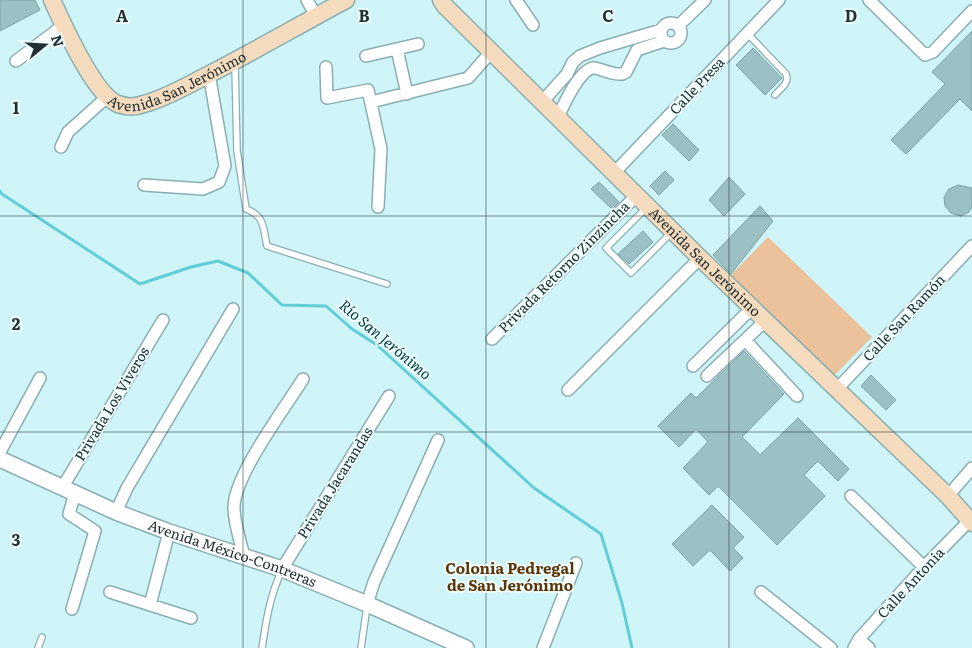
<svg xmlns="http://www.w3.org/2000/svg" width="972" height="648" font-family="Literata,serif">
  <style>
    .green { fill: #ecc29d }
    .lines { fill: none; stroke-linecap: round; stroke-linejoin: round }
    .stream { stroke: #61ced7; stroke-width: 3 }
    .building { fill: #9cc1c4; stroke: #7ea2a4 }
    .service-casing { stroke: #8aaeb1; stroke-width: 8 }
    .minor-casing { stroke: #8aaeb1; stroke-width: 14 }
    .tertiary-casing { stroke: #8aaeb1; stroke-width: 18 }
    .secondary-casing { stroke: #8aaeb1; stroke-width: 19 }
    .service { stroke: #fff; stroke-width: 5.5 }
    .minor { stroke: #fff; stroke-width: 11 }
    .tertiary { stroke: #fff; stroke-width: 15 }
    .secondary { stroke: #f5dcbf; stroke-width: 16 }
    .grid { fill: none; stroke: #223031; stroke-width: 1; stroke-opacity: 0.55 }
    .labels { text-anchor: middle; stroke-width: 4; stroke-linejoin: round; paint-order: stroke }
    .street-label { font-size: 14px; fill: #223031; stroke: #eefdfe }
    .water-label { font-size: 15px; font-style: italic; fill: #03393d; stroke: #eefdfe }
    .neighbourhood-label { font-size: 15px; font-weight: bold; fill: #5c3405; stroke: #eefdfe }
    .grid-label { font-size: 16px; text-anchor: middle; font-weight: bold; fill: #223031; stroke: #eefdfe; stroke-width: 4; stroke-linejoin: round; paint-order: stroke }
  </style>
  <rect width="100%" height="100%" fill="#cff5f8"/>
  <path class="green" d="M768 237 872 337 834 376 730 276Z"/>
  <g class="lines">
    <path class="stream" d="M0 191 2 194 140 284 191 267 218 261 248 273 282 305 326 306 352 329 377 345 534 488 601 534 622 603 632 648"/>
  </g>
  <path class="building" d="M0 0H35L40 10 0 31Z
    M972 31V111L960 99 906 154 891 140 945 84 932 72Z
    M753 48 782 78 765 95 736 65Z
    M673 124 699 150 689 161 662 135Z
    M665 171 674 180 659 195 650 186Z
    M729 177 745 194 724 216 709 200Z
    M599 182 619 202 612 209 591 189Z
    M958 185 972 188V207L969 212 961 216 951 213 945 206 944 197 949 189Z
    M760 206 773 221 731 274 713 255Z
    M643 231 653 242 629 264 618 254Z
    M744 351 784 394 742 437 760 455 798 418 849 469 838 481 818 461 804 475 825 496 777 545 718 486 709 495 683 468 708 442 696 429 679 447 658 426 691 393 696 398Z
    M871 375 896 400 886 410 861 386Z
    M712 505 744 537 733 548 743 558 730 571 710 550 693 566 672 544Z"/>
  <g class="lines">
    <g class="service-casing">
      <path id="service" d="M747 33 786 74C790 83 780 89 775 95
        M235 65 237 151 246 209C265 216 263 228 267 246L387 284
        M646 208 606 248 631 273 672 232
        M38 648 42 637
        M262 648C266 621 270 595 282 570
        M361 648 367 606"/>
    </g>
    <g class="minor-casing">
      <path id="minor" d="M307 0 316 16
        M516 0 533 25
        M869 0 925 55 933 52 972 11
        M661 33a10 10 0 1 1 20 0a10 10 0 1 1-20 0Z
        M678 26 705 0
        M397 49 407 94
        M366 56 418 44
        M16 61 64 25
        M326 67 327 98 368 90 381 149 378 207
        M371 102 468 78 491 52
        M542 102 567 74 573 62 580 56 600 48 661 30
        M558 117C563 106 581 66 595 68 604 70 613 75 622 74L626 72 637 50 664 41
        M61 147 68 132 107 97
        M614 173 779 0
        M144 185 203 189 219 182 225 166 209 74
        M492 339 637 195
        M745 340 797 396
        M693 366 752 308
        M707 376 765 321
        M837 389 972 246
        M568 390 700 258
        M0 452 40 378
        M62 488 163 320
        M851 496 924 567
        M948 496 972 468
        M116 512 127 488 233 309
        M244 557C241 542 234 524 234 508 233 477 285 408 303 379
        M282 569 389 396
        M110 592 191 618
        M761 592 831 648
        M367 604 374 582 438 440
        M150 605 169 532
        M72 609 95 531 69 514 75 493
        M859 639 869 648
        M543 648 576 563
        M854 648 859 639 924 567 970 520"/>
    </g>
    <g class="tertiary-casing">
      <g id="tertiary">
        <path id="s1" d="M0 459 116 512 169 532 282 569 367 604 466 648"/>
      </g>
    </g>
    <g class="secondary-casing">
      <g id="secondary">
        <path id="s2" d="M52 0C63 24 94 95 118 104 126 107 136 107 144 104 166 98 186 86 206 76 253 52 299 25 346 0"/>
        <path id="s3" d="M441 0 445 6 700 258 948 496 972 523"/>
      </g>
    </g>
    <use href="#service" class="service"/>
    <use href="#minor" class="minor"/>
    <use href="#tertiary" class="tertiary"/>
    <use href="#secondary" class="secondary"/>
  </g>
  <path class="grid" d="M243 0V648M486 0V648M729 0V648M0 216H972M0 432H972"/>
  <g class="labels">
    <g class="street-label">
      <text dy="5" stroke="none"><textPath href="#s2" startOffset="189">Avenida San Jerónimo</textPath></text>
      <text transform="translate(697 86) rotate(-47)" y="5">Calle Presa</text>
      <text dy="5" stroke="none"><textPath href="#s3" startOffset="372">Avenida San Jerónimo</textPath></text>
      <text transform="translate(564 267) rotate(-45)" y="5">Privada Retorno Zinzincha</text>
      <text transform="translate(904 318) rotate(-47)" y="5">Calle San Ramón</text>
      <text transform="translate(112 404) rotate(-59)" y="5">Privada Los Viveros</text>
      <text transform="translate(335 483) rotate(-58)" y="5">Privada Jacarandas</text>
      <text dy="5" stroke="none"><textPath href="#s1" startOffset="251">Avenida México-Contreras</textPath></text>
      <text transform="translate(911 583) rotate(-47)" y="5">Calle Antonia</text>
    </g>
    <g class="water-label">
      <text transform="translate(385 340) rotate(40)" y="5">Río San Jerónimo</text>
    </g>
    <g class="neighbourhood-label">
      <text x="510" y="574">Colonia Pedregal<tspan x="510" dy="17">de San Jerónimo</tspan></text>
    </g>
  </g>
  <g class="grid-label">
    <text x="122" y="22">A</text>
    <text x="364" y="22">B</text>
    <text x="608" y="22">C</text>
    <text x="851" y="22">D</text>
    <text x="16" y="114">1</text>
    <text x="16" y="330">2</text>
    <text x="16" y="546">3</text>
  </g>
  <g transform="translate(45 45) rotate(72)" stroke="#eefdfe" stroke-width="4" paint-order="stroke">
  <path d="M0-4L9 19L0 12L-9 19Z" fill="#223031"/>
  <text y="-8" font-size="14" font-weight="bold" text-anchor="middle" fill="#223031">N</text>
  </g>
</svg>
